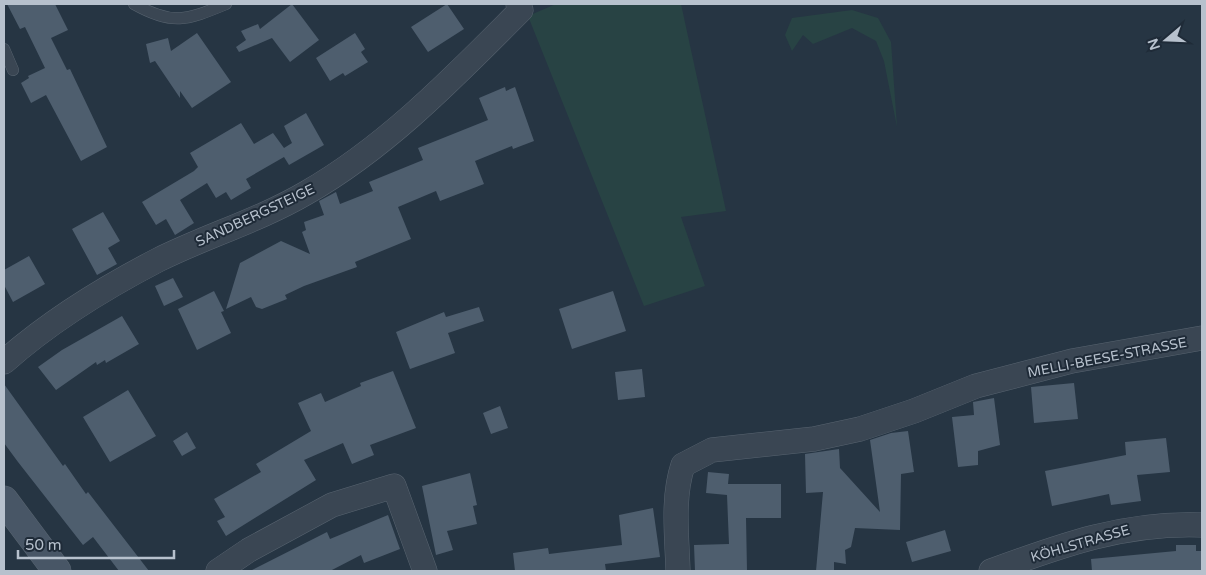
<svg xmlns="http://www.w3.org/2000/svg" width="1206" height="575" font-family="'Varela Round',sans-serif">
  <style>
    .green { fill: #284344 }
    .building { fill: #4e5e6e }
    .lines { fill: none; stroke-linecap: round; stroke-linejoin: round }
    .lane-casing { stroke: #586470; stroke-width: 12 }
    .street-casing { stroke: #586470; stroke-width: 25 }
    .secondary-casing { stroke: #586470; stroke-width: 29 }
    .lane { stroke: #3a4653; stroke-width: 11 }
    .street { stroke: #3a4653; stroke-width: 24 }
    .secondary { stroke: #485666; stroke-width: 28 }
    .labels { text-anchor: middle; stroke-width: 4; stroke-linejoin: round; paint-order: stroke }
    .street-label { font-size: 14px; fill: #b7c1cd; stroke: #1f2b38 }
  </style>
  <rect width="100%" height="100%" fill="#263543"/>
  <path class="green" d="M556 4H681L726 211 681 217 705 286 644 306 528 16Z
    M852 10 878 18 891 42 897 127 884 61 876 41 852 28 813 44 803 35 792 51 785 35 792 18Z"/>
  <path class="building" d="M7 4H55L68 30 51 38 67 70 70 69 107 147 81 161 46 95 31 103 21 83 29 78 28 76 45 68 25 27 20 29Z
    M292 4 319 40 290 62 272 38 239 52 236 47 246 40 241 31 258 24 260 29Z
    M447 4 464 29 428 52 411 27Z
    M197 33 231 82 192 108 180 91V98L155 61 150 63 146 44 168 38 171 51Z
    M355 33 365 49 361 52 368 62 345 76 343 73 330 81 316 58Z
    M505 87 506 91 515 87 534 141 513 149 512 146 475 161 484 184 440 201 436 191 398 207 411 239 355 262 357 267 304 286 285 295 287 299 262 309 256 307 251 297 226 309 240 263 281 241 310 254 302 232 306 230 304 222 324 215 319 201 336 192 340 204 373 191 369 182 423 160 418 148 488 120 479 98Z
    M306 113 324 145 289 165 284 157 246 179 251 188 231 200 226 192 216 198 207 183 180 200 194 223 175 235 166 219 156 225 142 202 194 171 198 167 190 153 241 123 254 144 273 133 284 148 292 143 284 126Z
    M103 212 120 241 108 248 117 264 97 275 72 229Z
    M29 256 45 284 13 302 4 285V270Z
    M173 278 183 297 164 306 155 286Z
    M214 291 224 311 221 312 231 333 197 350 178 309Z
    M613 291 626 331 572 349 559 309Z
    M479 307 484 321 448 333 455 353 410 369 396 332 444 312 446 317Z
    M122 316 139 344 106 363 105 360 97 365 96 362 56 390 38 367 62 350Z
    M642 369 645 397 618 400 615 372Z
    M393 371 416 428 370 445 374 455 352 464 343 443 304 460 316 480 226 536 217 521 225 517 214 499 261 472 256 464 311 431 298 403 321 393 325 402 361 386 360 383Z
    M1074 383 1078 419 1034 423 1031 387Z
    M4 384 63 466 65 464 86 494 88 492 149 571H119L93 537 83 545 18 462 4 443Z
    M128 390 156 436 110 462 83 417Z
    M994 398 1000 445 978 451V465L958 467 952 417 974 415 973 402Z
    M500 406 508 428 491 434 483 413Z
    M908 431 914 472 901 474 900 530 855 528 851 547 845 550 846 564 834 562V571H816L823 492 806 493 805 454 839 449 840 468 880 512 870 440 891 433Z
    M187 432 196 448 182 456 173 441Z
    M1166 438 1170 472 1137 475 1141 501 1111 505 1109 494 1052 506 1045 471 1126 455 1125 442Z
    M708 472 729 474 728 484H781V518H746L747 571H695L694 545 729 544 727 495 706 493Z
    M470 473 477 505 473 506 477 524 447 531 453 550 436 555 422 486Z
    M653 508 660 557 605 564 606 571H515L513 553 548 548 549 554 622 545 619 515Z
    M388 515 400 549 364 563 361 555 330 571H250L327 532 330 539Z
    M945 530 951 551 912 562 906 542Z
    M1176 545H1196V551H1202V571H1092L1091 559 1176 551Z"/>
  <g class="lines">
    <g class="lane-casing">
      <path id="lane" d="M134 4C173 26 187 20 226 4
        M4 49 13 70"/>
    </g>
    <g class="street-casing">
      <path id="street" d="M4 362C50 321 104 288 158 260 206 236 260 220 306 193 388 146 455 76 521 10L518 4
        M218 571 249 550 332 505 394 486 425 571
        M678 571C677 536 672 498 683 465L712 450 814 439 860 429 914 411 976 386 1072 361 1202 338
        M991 571C1062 545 1125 522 1202 525"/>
    </g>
    <g class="secondary-casing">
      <path id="secondary" d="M4 500 57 571"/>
    </g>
    <use href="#lane" class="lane"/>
    <use href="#street" class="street"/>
    <use href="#secondary" class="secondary"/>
  </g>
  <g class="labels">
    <g class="street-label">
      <text transform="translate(255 215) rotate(-25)" y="5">SANDBERGSTEIGE</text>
      <text transform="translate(1107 357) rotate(-11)" y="5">MELLI-BEESE-STRASSE</text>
      <text transform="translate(1080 543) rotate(-16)" y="5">KÖHLSTRASSE</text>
    </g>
  </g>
  <rect width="1206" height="575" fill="none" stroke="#b7c1cd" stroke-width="10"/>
  <g transform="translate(1166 40) rotate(251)" stroke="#1f2b38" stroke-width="4" paint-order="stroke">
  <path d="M0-4L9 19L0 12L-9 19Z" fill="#b7c1cd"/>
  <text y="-8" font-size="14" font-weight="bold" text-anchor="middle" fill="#b7c1cd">N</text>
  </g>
  <path d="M18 550v8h156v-8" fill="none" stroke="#b7c1cd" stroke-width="2.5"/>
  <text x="25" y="550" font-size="15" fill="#b7c1cd" stroke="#1f2b38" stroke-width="4" paint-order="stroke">50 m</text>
</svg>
